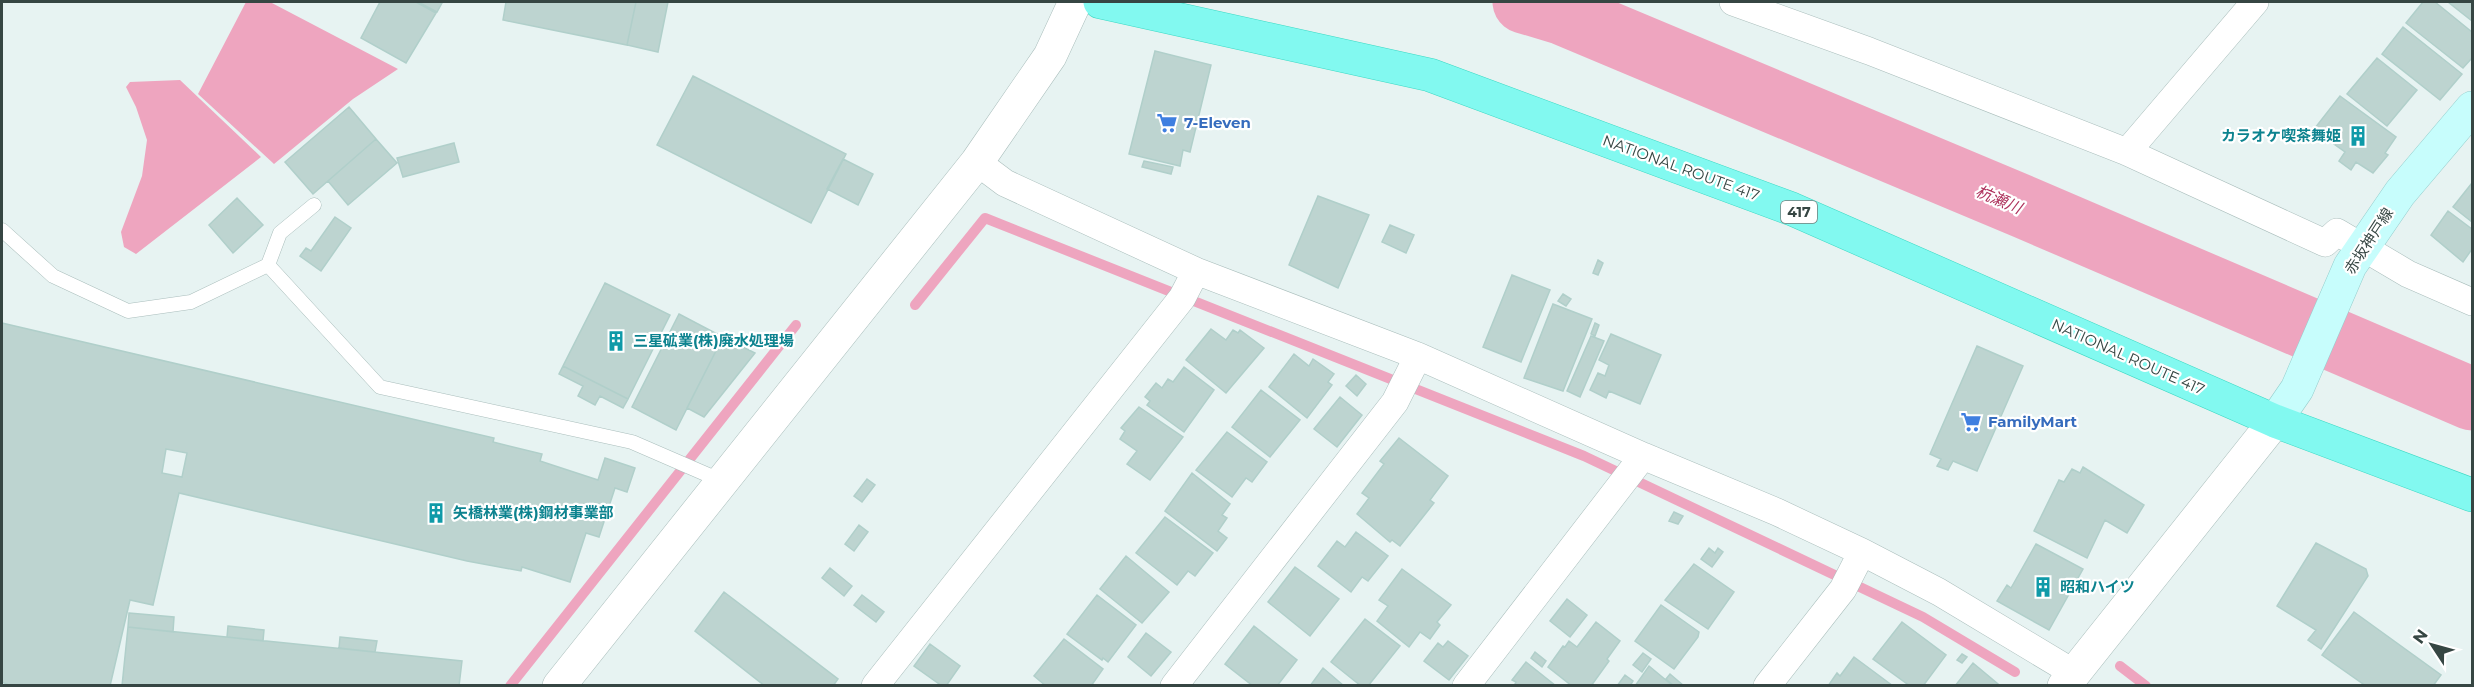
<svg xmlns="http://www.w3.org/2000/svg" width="2474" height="687" font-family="Montserrat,'Noto Sans JP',sans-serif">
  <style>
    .water { fill: #eea5bf }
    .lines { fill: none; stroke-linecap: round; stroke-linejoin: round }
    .stream { stroke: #eea5bf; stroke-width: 10 }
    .river { stroke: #eea5bf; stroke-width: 63 }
    .building { fill: #bdd4d0; stroke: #b0cfca; stroke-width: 1.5; fill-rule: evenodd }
    .service-casing { stroke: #aabebc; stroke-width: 15 }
    .minor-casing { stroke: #aabebc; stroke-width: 28 }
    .tertiary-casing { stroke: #aabebc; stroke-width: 34 }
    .secondary-casing { stroke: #96cecd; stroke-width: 34 }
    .trunk-casing { stroke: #3cd8c3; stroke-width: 34 }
    .service { stroke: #fff; stroke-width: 14 }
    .minor { stroke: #fff; stroke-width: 27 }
    .tertiary { stroke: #fff; stroke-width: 33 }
    .secondary { stroke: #c7fdfc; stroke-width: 33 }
    .trunk { stroke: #82f9f0; stroke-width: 33 }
    .labels { text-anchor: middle; stroke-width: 4.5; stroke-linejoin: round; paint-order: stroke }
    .shield { fill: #fff; stroke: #727e7b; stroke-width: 1.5 }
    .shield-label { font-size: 14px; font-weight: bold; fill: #364643 }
    .shop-label { font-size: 15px; font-weight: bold; fill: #366cbe; stroke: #fff; text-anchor: start }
    .culture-label { font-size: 15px; font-weight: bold; fill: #0d838f; stroke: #fff; text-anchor: start }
    .street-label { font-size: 15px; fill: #364643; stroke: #fff }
    .water-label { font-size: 16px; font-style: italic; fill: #ae335d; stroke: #fff }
  </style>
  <rect width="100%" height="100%" fill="#e7f3f2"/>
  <path class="water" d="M246 2H270L398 69 353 99 274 164 198 94Z
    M180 80 261 157 136 254 124 247 121 232 142 176 147 140 136 107 126 87 130 82Z"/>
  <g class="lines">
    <path class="stream" d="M915 305 985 218 1584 456 1923 617 2015 672
      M2120 666 2146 686
      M510 686 796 325"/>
    <path class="river" d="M1524 2 1561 13 2024 207 2472 399"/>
  </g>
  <path class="building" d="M380 2H416L436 13 406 63 361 38Z
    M418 2H439L442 3 437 12Z
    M506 2H636L627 45 503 20Z
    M636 2H668L658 52 627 45Z
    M2423 2H2435L2472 32V58L2463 68 2406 23Z
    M2448 2H2472V21Z
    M2403 27 2462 74 2440 100 2382 54Z
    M1155 51 1211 65 1190 152 1183 150 1180 166 1129 154Z
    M2377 58 2417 90 2387 126 2347 94Z
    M693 76 846 154 811 223 657 145Z
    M2340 96 2396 137 2385 153 2388 155 2373 173 2356 162 2351 170 2339 161 2345 152 2321 135 2318 138 2311 133Z
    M349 107 376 139 313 194 285 162Z
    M376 139 397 163 348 205 328 181Z
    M454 143 459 162 403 177 397 158Z
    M843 159 873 174 858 205 827 189Z
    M1144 161 1173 167 1171 174 1142 167Z
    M2472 183V222L2453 207Z
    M1318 196 1369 215 1338 288 1289 265Z
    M237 198 263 225 233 253 209 225Z
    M2448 211 2472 229V249L2463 262 2431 235Z
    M335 217 351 228 321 271 300 256 306 248 311 251Z
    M1390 225 1414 235 1406 253 1382 242Z
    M1598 260 1603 263 1598 275 1593 273Z
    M1512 275 1550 290 1521 362 1483 347Z
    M605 283 670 315 628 399 563 366Z
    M1563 294 1571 299 1566 306 1558 301Z
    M1553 304 1592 319 1563 391 1524 378Z
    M679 314 723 337 676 430 632 407Z
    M2 323 494 438 493 442 542 454 540 461 598 480 605 458 635 468 627 492 615 488 599 537 586 533 570 582 522 567 521 571 467 561 179 493 153 605 130 600 110 686H11L2 682ZM166 449 187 453 182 477 162 473Z
    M1595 323 1599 325 1595 336 1591 334Z
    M1211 329 1226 340 1233 330 1238 333 1240 330 1264 348 1226 393 1186 360Z
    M1611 334 1661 355 1640 404 1609 391 1606 398 1590 390 1598 373 1605 376 1609 365 1599 360Z
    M1591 336 1604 341 1580 397 1567 391Z
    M723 337 755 353 704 417 687 408Z
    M1977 346 2023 366 1977 471 1953 461 1948 470 1937 466 1941 459 1930 454Z
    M1294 354 1309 366 1313 359 1334 374 1328 382 1332 385 1307 418 1269 387Z
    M563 366 628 399 623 408 600 396 595 405 578 396 583 386 559 374Z
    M1184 367 1214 390 1184 432 1147 405 1150 401 1145 397 1156 383 1162 388 1168 379 1173 382Z
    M1356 375 1366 384 1357 396 1346 386Z
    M1261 390 1300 420 1270 457 1232 427Z
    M1340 397 1362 415 1337 447 1314 429Z
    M1139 407 1183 437 1150 480 1127 464 1137 451 1120 439 1125 431 1121 428Z
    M1227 432 1267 462 1252 482 1246 478 1232 497 1196 470Z
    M1399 438 1448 476 1430 500 1434 503 1400 546 1392 540 1390 542 1357 514 1369 498 1362 493 1384 464 1380 461Z
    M2083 467 2144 505 2127 533 2105 520 2087 558 2034 531 2059 480 2064 482 2072 469 2080 473Z
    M1192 473 1230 504 1222 515 1227 518 1218 531 1227 538 1217 551 1165 511Z
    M867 479 875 485 862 502 854 496Z
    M1674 512 1683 516 1678 524 1669 521Z
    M1165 517 1213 553 1195 576 1188 571 1177 585 1136 553Z
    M859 525 868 532 854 551 845 544Z
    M1356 532 1388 556 1368 581 1362 577 1351 592 1318 566 1337 541 1345 547Z
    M2316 543 2366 569 2368 576 2321 649 2308 640 2316 630 2277 606Z
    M2036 544 2083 569 2049 630 1997 601 2007 585 2011 588Z
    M1709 548 1715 553 1718 548 1723 552 1712 567 1701 559Z
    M1126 556 1169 592 1142 623 1100 589Z
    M1694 564 1734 592 1708 629 1665 600Z
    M1295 567 1339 599 1310 636 1268 602Z
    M830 568 852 586 844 596 822 578Z
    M1402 569 1451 605 1437 622 1440 625 1430 639 1420 632 1409 647 1377 621 1388 606 1379 600Z
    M724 592 838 679 833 686H765L695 631Z
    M862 595 884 612 876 622 854 605Z
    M1097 595 1136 625 1108 662 1103 658 1102 660 1067 634Z
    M1567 599 1587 615 1570 637 1550 621Z
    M1661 605 1699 632 1698 637 1674 669 1635 641Z
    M2354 612 2441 675 2433 686H2366L2322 655Z
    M129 613 174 617 173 632 128 627Z
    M1365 619 1400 646 1368 686H1361L1331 662Z
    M1596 622 1620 641 1607 659 1609 661 1591 686H1572L1548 667 1563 646 1565 647 1569 641 1577 647Z
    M1902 622 1946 655 1923 686H1910L1873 659Z
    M228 626 264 630 263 641 227 637Z
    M1254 626 1297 660 1277 686H1253L1225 664Z
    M128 627 462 661 459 686H122Z
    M1146 633 1171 652 1151 676 1128 657Z
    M340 637 377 641 375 652 339 648Z
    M1064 639 1103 669 1091 686H1046L1034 676Z
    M1448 641 1468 656 1449 680 1424 661 1438 643 1443 647Z
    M930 644 960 666 946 686H942L914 666Z
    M1535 652 1546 661 1542 667 1531 658Z
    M1643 653 1651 659 1642 672 1633 665Z
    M1962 654 1967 657 1962 663 1957 660Z
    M1854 657 1893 686H1828L1837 673 1840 676Z
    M1526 662 1556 686H1514L1516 682 1512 680Z
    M1973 663 1998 684 1997 686H1955Z
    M1649 666 1673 686H1635Z
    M1323 668 1344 686H1310Z
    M1670 674 1684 686H1674L1666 679Z
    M1625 675 1633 681 1630 686H1617Z"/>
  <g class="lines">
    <g class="service-casing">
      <path id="service" d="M314 205 280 233 268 265 380 387 632 442 722 481
        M2 230 53 276 128 311 191 302 268 265"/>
    </g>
    <g class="minor-casing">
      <path id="minor" d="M1733 2 1869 51 2127 152 2325 243 2337 232 2408 274 2472 302
        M2127 152 2255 2
        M977 162 1005 183 1196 271 1418 356 1643 456 1777 512 1862 552 1939 592 2074 673
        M875 686 1182 298 1196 271
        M1174 686 1395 402 1418 356
        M1466 686 1643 456
        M1767 686 1843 589 1862 552"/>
    </g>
    <g class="tertiary-casing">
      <path id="tertiary" d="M559 686 977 162 1050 56 1075 2
        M2064 686 2275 421"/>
    </g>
    <g class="secondary-casing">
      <path id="secondary" d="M2275 421 2297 389 2350 266 2400 193 2472 108"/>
    </g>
    <g class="trunk-casing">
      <path id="trunk" d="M1100 2 1430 75 1792 209 2275 421 2472 495"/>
    </g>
    <use href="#service" class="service"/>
    <use href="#minor" class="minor"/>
    <use href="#tertiary" class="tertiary"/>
    <use href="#secondary" class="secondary"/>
    <use href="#trunk" class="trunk"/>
  </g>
  <defs>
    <g id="supermarket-bare" transform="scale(1.62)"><path d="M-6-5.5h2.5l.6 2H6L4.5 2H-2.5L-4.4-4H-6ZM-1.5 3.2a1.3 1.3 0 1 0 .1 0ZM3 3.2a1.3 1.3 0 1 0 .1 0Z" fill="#3f7fe0" stroke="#fff" stroke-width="2.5" paint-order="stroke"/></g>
    <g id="building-bare" transform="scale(1.62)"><path d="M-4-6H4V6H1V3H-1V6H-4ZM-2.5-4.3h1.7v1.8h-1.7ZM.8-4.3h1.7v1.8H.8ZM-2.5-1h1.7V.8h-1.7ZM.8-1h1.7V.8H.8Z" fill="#0f9aa8" stroke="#fff" stroke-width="2.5" paint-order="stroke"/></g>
  </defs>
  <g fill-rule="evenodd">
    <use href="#supermarket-bare" x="1167" y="123"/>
    <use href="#building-bare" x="2358" y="136"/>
    <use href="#building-bare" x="616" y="341"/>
    <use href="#supermarket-bare" x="1971" y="422"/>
    <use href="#building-bare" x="436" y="513"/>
    <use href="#building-bare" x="2043" y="587"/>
  </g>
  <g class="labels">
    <rect class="shield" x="1781" y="201" width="36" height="22" rx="4.5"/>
    <g class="shield-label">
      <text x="1799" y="217">417</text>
    </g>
    <g class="shop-label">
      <text x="1184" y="128">7-Eleven</text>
      <text x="1988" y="427">FamilyMart</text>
    </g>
    <g class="culture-label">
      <text x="2341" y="141" text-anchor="end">カラオケ喫茶舞姫</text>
      <text x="633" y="346">三星砿業(株)廃水処理場</text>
      <text x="453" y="518">矢橋林業(株)鋼材事業部</text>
      <text x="2060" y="592">昭和ハイツ</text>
    </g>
    <g class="street-label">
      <text transform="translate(1681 168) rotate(20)" y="5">NATIONAL ROUTE 417</text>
      <text transform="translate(2369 241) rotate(-57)" y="5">赤坂神戸線</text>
      <text transform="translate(2128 357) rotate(24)" y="5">NATIONAL ROUTE 417</text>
    </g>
    <g class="water-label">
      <text transform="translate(1999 199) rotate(23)" y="6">杭瀬川</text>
    </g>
  </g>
  <rect width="2474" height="687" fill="none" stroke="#364643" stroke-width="6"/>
  <g transform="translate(2432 645) rotate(306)" stroke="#ffffff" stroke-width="4.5" paint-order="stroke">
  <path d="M0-4.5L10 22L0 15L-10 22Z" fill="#364643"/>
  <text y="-9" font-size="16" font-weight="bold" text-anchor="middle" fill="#364643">N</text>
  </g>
</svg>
